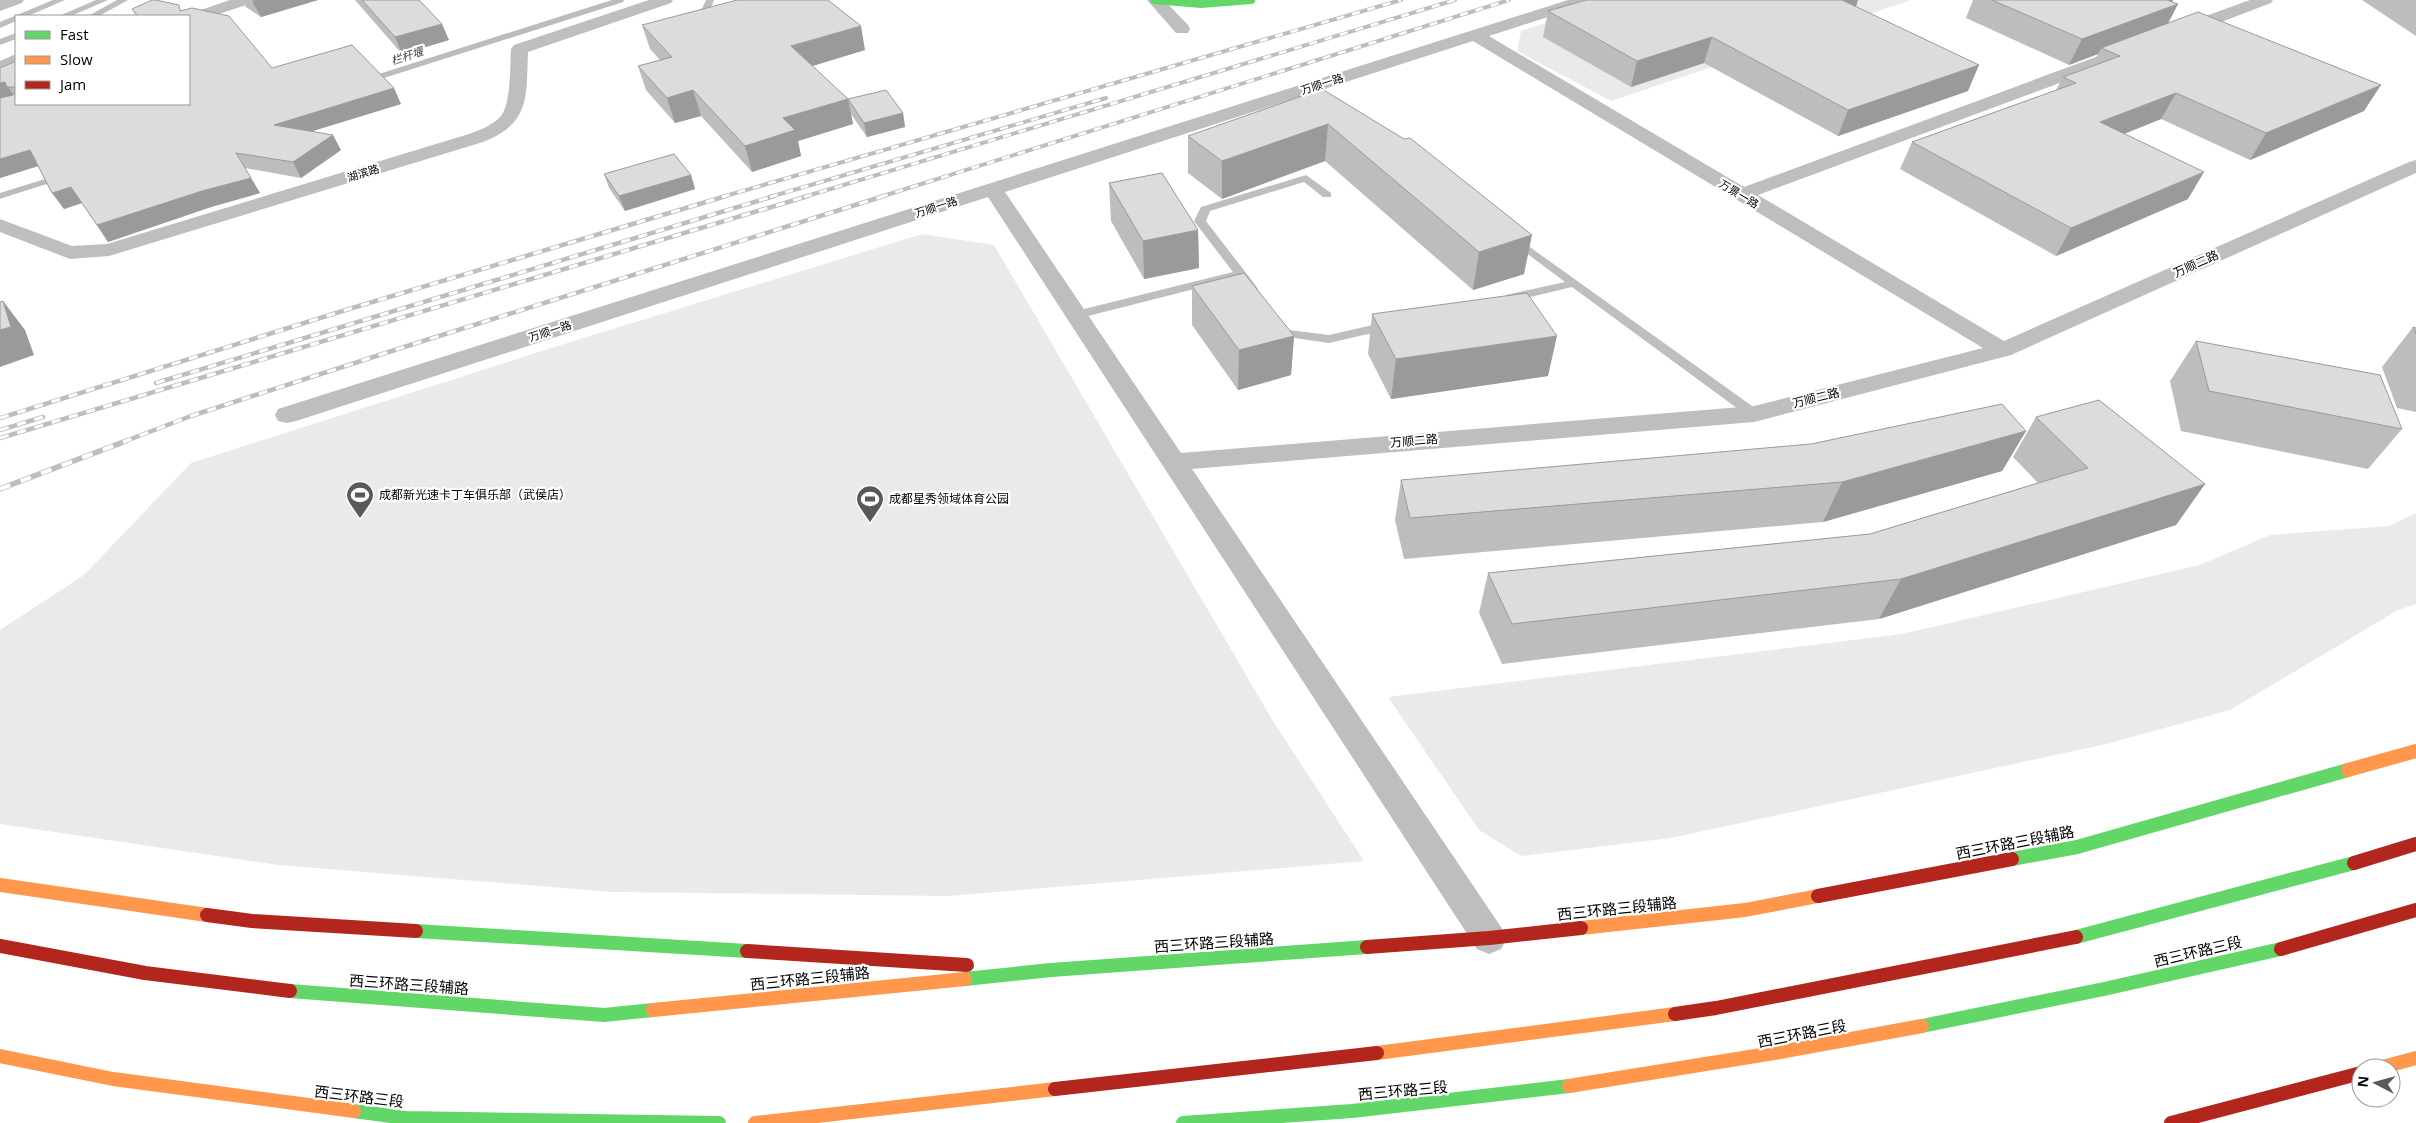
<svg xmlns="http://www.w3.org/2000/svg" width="2416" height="1123" font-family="'Open Sans','Noto Sans SC',sans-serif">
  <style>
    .green { fill: #eaeaea }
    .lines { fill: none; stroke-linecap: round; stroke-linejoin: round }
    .stream { stroke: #bcbcbc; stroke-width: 5.5 }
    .lane { fill: #bebebe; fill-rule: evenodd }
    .street { fill: #bebebe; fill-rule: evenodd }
    .fast-far1 { stroke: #63d668; stroke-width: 8 }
    .fast { stroke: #63d668; stroke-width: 14 }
    .slow { stroke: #ff974d; stroke-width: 14 }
    .jam { stroke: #b3261e; stroke-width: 14 }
    .rail-far2-casing { stroke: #bdbdbd; stroke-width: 4 }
    .rail-far1-casing { stroke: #bdbdbd; stroke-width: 4.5 }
    .rail-casing { stroke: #bdbdbd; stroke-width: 5.5 }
    .rail-far2 { stroke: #fff; stroke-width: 2.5; stroke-dasharray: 8; stroke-linecap: butt }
    .rail-far1 { stroke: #fff; stroke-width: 3; stroke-dasharray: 9; stroke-linecap: butt }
    .rail { stroke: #fff; stroke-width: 4; stroke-dasharray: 11; stroke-linecap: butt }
    .wall { fill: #bdbdbd }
    .shaded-wall { fill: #9a9a9a }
    .building { fill: #dcdcdc; stroke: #9a9a9a }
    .labels { text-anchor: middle; stroke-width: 4.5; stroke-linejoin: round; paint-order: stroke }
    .far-water-label { font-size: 11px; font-style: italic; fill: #404040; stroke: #fff }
    .far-street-label { font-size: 11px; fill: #000; stroke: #fff }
    .street-label { font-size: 12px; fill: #000; stroke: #fff }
    .poi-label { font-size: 12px; fill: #000; stroke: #fff; text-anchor: start }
    .near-street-label { font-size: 15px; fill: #000; stroke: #fff }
  </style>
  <rect width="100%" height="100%" fill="#fff"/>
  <path class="green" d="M1617 0H1911L1611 101 1517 51 1521 31Z
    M922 234 994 245 1273 721 1364 861 949 896 613 892 278 865 0 824V630L84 575 191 463 564 344Z
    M2416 513V604L2398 610 2230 710 2106 744 1671 838 1521 856 1479 830 1388 697 1902 634 2200 565 2270 535 2389 526Z"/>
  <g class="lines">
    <path class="stream" d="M372 79 621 0
      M0 196 57 178"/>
    <path class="lane" d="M53 0H65L28 16H16V21L0 28V22Z
      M96 0H108L71 16H59Z
      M117 0H128L99 16H88Z
      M706 0H714C710 11 705 25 691 24V20L699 15Z
      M16 33V39L0 45V39Z
      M16 54V61L0 68V61Z
      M1306 175 1331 193V197H1323L1304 182 1210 211 1206 221 1256 286 1258 289 1256 292H1248L1238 278 1076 319 1070 315 1072 312 1233 272 1194 221 1201 207Z
      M1513 235 1759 411 1761 414 1759 417H1749L1572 287 1510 302 1506 301 1504 298 1506 295 1565 282 1509 240V236Z
      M1278 319 1282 320 1289 330 1329 335 1390 321 1396 325 1394 328 1329 343 1281 336 1272 323Z"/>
    <path class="street" d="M0 0H24L22 3 0 11Z
      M230 0H254L252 3 189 24V16H183Z
      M649 0H673L671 3 528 52C526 97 531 123 483 142L109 256 70 259 0 232V219L72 246 107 244 469 134C480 130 493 125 501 116 511 103 510 66 511 49L514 45Z
      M1147 0H1164L1188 25 1190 29 1188 33H1176Z
      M1568 0H1593L1591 3 1489 36 1744 187 2123 47H2135L2138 51 2135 55 1758 195 2004 341 2409 162 2416 160V173L2011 355 1754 422 1192 469 1501 927 1507 938 1501 949 1489 954 1477 949 988 197 296 421 287 423 278 421 275 415 278 409ZM1473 41 1983 348 1754 406 1181 453 1005 192Z
      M2250 0H2273L2271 3 2187 35H2175L2173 31 2175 27Z"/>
    <path class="fast-far1" d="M1154 0 1201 4 1251 0"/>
    <path class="fast" d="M2012 859 2077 847 2348 770
      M416 931 747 951
      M2076 937 2354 863
      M965 979 1051 970 1367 947
      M290 991 604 1015 653 1010
      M1922 1026 2104 989 2281 949
      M354 1111 405 1118 719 1123
      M1183 1123 1352 1111 1569 1086"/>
    <path class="slow" d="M2348 770 2416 751
      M0 885 207 915
      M1581 928 1745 910 1818 896
      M653 1010 965 979
      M1377 1053 1675 1014
      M0 1056 113 1079 354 1111
      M2379 1068 2416 1058
      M1569 1086 1774 1053 1922 1026
      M755 1123 1055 1089"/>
    <path class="jam" d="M2354 863 2416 844
      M1818 896 2012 859
      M207 915 252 921 416 931
      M0 946 145 973 290 991
      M1367 947 1489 938 1581 928
      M2281 949 2416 910
      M747 951 967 965
      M1675 1014 1716 1008 2076 937
      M1055 1089 1377 1053
      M2171 1123 2361 1073"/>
    <g class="rail-far2-casing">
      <path id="rail-far2" d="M722 197 1401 0
        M770 197 1106 98
        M804 197 1455 0
        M880 197 1509 0"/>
    </g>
    <g class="rail-far1-casing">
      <path id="rail-far1" d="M156 383 774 196
        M0 418 349 309 726 196
        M0 430 43 417
        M0 438 808 196
        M123 442 191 416 401 348 884 196"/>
    </g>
    <g class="rail-casing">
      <path id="rail" d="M0 489 126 441"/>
    </g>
    <use href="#rail-far2" class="rail-far2"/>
    <use href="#rail-far1" class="rail-far1"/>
    <use href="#rail" class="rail"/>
  </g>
  <path class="wall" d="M242 0H318L261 17 246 7Z
    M355 0H419L449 40 402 54Z
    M1973 0H2173L2172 2 2178 4 2168 23 2364 111 2250 160 2161 119 2124 134 2188 199 2056 256 1900 169 1912 142 2056 90 2063 77 2092 66 2098 54 2069 65 1966 18Z
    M2362 0H2416V36Z
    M1856 6 1968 91 1838 136 1704 63 1631 87 1543 37 1548 11Z
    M132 9 182 10 272 68 401 104 313 131 341 150 301 178 245 168 260 193 211 207 108 242 82 203 64 209 39 166 0 178V68L16 61V104H189V16H136Z
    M642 25 865 50 812 66 848 99 903 113 905 127 867 137 851 114 853 124 798 141 801 156 752 172 701 116 675 123 646 90 638 66 660 60 650 49Z
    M1322 89 1524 274 1473 290 1325 161 1222 199 1188 173V136Z
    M604 174 691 175 695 189 625 211 609 188Z
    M1109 183 1198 230 1199 268 1144 279 1111 221Z
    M1192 286 1294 336 1291 375 1238 390 1192 325Z
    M1372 314 1548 376 1391 399 1368 354Z
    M2413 327 2416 328V412L2397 408 2382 367Z
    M2196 341 2402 429 2368 469 2181 431 2170 381Z
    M2036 417 2205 484 2176 525 1879 619 1502 664 1479 613 1488 573 1870 534 2038 483 2013 457Z
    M2026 431 2002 471 1823 522 1404 559 1395 520 1401 480Z"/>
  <path class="shaded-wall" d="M256 0H318L261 17 252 1Z
    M1835 0H1858L1854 13Z
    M2162 0H2173L2169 8 2178 4 2165 29 2101 48 2098 54 2069 65 2082 39Z
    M442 24 449 40 402 54 395 37Z
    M861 26 865 50 796 71 791 46Z
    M1712 37 1704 63 1631 87 1637 61Z
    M1979 65 1968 91 1838 136 1848 110Z
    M5 82 15 97 0 101V83Z
    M2381 85 2364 111 2250 160 2266 133Z
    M394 88 401 104 283 140 274 125Z
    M693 90 701 116 675 123 667 98Z
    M2176 93 2161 119 2086 149 2100 122Z
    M848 99 853 124 798 141 801 156 752 172 745 146 783 118Z
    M903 113 905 127 867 137 864 123Z
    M1328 124 1325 161 1222 199V161Z
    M333 135 341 150 301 178 293 162Z
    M30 150 41 165 0 178V159Z
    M2204 172 2188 199 2056 256 2071 228Z
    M691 175 695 189 625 211 619 196Z
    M251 178 260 193 211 207 108 242 97 225 202 191Z
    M71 187 82 203 64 209 52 193Z
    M1198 230 1199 268 1144 279 1143 241Z
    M1532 235 1524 274 1473 290 1479 252Z
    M3 301 25 330 34 355 0 367V330Z
    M1294 336 1291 375 1238 390 1239 350Z
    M1557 336 1548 376 1391 399 1396 359Z
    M2026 431 2002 471 1823 522 1842 482Z
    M2205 484 2176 525 1879 619 1901 579Z"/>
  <path class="building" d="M152 0H156L179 5 180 11 192 8 229 16 272 68 352 45 394 88 274 125 333 135 293 162 236 153 251 178 202 191 97 225 71 187 52 193 30 150 0 159V98L13 95 16 91V104H189V16H138L132 9Z
    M362 0H419L442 24 395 37Z
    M737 0H828L861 26 791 46 848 99 783 118 795 130 745 146 693 90 667 98 638 66 672 57 642 25Z
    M1586 0H1842L1979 65 1848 110 1712 37 1637 61 1548 11Z
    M1992 0H2167L2178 4 2082 39Z
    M2198 12 2381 85 2266 133 2176 93 2100 122 2204 172 2071 228 1912 142 2076 83 2063 77 2120 56 2101 48Z
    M16 61V88V87H7L5 82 0 83V68Z
    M1322 89 1404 139 1410 138 1532 235 1479 252 1328 124 1222 161 1188 136Z
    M886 90 903 113 864 123 848 99Z
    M674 154 691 175 619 196 604 174Z
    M1162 173 1198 230 1143 241 1109 183Z
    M1244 273 1294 336 1239 350 1192 286Z
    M1527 293 1557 336 1396 359 1372 314Z
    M3 301 11 327 0 330V302Z
    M2413 327 2416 328V334Z
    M2196 341 2380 375 2402 429 2209 391Z
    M2099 400 2205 484 1901 579 1512 624 1488 573 1870 534 2088 468 2036 417Z
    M2002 404 2026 431 1842 482 1410 518 1401 480 1811 444Z"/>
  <defs>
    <g id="stadium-pin" transform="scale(1.4375)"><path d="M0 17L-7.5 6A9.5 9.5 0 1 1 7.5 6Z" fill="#595959" stroke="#fff"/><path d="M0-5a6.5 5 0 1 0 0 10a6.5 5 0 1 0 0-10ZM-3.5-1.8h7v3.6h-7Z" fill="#fff"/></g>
  </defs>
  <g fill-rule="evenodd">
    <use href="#stadium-pin" x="360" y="495"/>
    <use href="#stadium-pin" x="870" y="499"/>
  </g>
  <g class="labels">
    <g class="far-water-label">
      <text transform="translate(407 56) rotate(-18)" y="4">栏杆堰</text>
    </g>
    <g class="far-street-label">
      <text transform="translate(1322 84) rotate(-18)" y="4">万顺一路</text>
      <text transform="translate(363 173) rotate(-17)" y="4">湖滨路</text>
      <text transform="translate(1739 194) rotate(31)" y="4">万景一路</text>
      <text transform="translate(936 207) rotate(-18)" y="4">万顺一路</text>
      <text transform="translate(550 331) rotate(-18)" y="4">万顺一路</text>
    </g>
    <g class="street-label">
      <text transform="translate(2196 264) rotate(-24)" y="4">万顺二路</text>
      <text transform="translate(1816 398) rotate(-14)" y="4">万顺二路</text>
      <text transform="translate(1414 441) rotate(-5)" y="4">万顺二路</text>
    </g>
    <g class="poi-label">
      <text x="379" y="499">成都新光速卡丁车俱乐部（武侯店）</text>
      <text x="889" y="503">成都星秀领域体育公园</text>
    </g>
    <g class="near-street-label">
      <text transform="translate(2015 843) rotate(-11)" y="5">西三环路三段辅路</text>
      <text transform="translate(1617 909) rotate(-6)" y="5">西三环路三段辅路</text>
      <text transform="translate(1214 943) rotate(-4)" y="5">西三环路三段辅路</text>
      <text transform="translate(2198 952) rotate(-13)" y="5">西三环路三段</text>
      <text transform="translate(810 979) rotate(-6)" y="5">西三环路三段辅路</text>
      <text transform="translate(409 985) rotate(4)" y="5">西三环路三段辅路</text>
      <text transform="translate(1802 1034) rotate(-11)" y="5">西三环路三段</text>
      <text transform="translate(1403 1091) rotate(-5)" y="5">西三环路三段</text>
      <text transform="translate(359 1097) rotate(7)" y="5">西三环路三段</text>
    </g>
  </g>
  <rect x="15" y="15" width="175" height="90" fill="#ffffff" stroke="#999999"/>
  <rect x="25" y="31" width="25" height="8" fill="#63d668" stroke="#999999"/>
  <text x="60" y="40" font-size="15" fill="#000000">Fast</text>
  <rect x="25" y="56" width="25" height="8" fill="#ff974d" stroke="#999999"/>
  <text x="60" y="65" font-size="15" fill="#000000">Slow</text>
  <rect x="25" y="81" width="25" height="8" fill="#b3261e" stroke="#999999"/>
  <text x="60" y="90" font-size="15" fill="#000000">Jam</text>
  <g transform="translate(2376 1083) rotate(276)"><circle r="24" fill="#ffffff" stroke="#999999"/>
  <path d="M0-4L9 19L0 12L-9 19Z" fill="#595959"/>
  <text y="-8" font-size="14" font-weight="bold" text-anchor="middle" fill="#000000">N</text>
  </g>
</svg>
